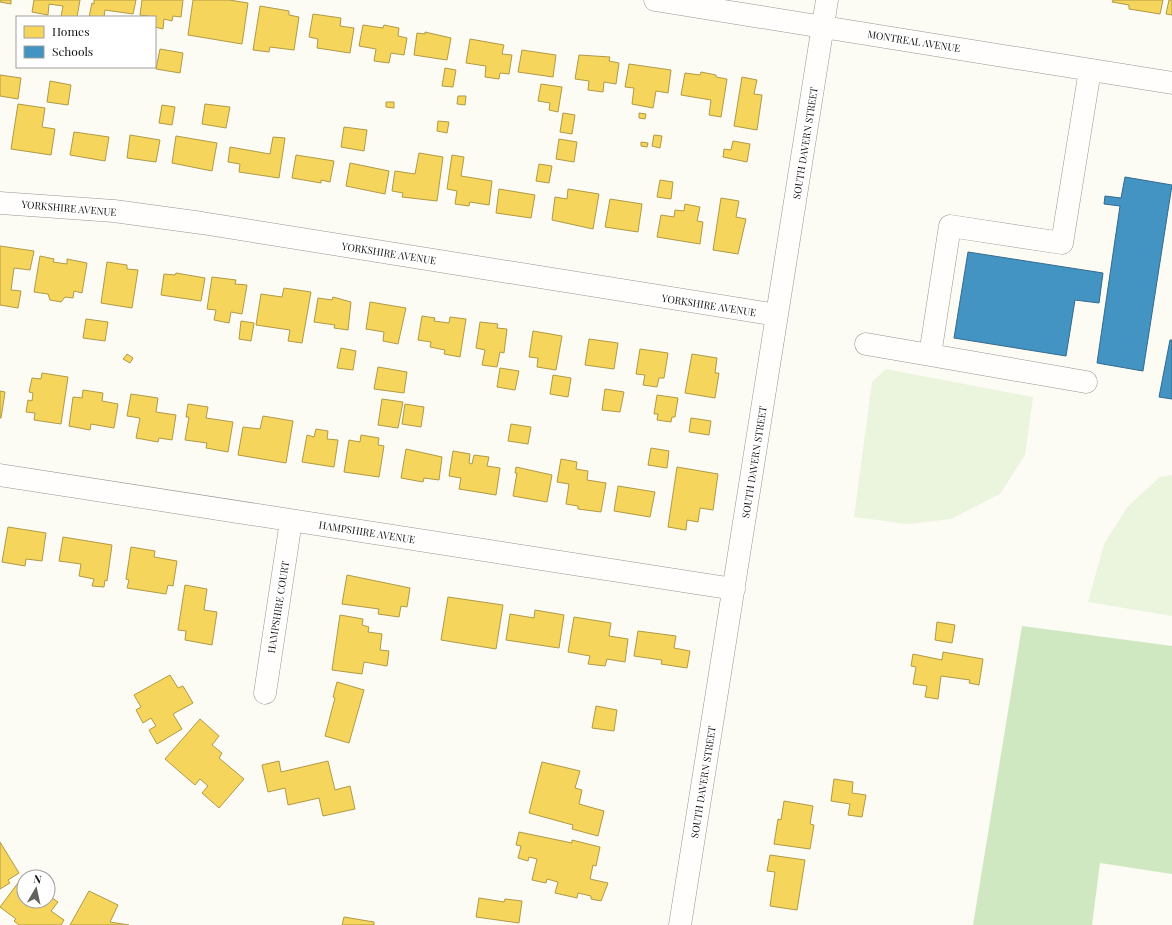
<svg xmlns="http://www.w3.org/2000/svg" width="1172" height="925" font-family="'Playfair Display',serif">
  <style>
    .forest { fill: #cfe8c2 }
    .pitch { fill: #ebf5de }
    .homes { fill: #f6d55c; stroke: #b19a45 }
    .schools { fill: #4393c3; stroke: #336b8d }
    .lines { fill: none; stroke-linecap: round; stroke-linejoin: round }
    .minor-casing { stroke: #969592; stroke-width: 23 }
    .minor { stroke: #fffefd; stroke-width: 22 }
    .labels { text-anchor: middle; stroke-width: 4; stroke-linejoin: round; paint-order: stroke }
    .street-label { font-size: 10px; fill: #0f0f0f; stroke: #fff }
  </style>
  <rect width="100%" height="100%" fill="#fcfbf4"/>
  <path class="forest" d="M1022 626 1172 646V874L1100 863 1092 925H973Z"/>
  <path class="pitch" d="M886 369 1033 397 1025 455 1000 494 951 519 907 524 854 517 872 382Z
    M1172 475V616L1088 602 1104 544 1128 506 1160 477Z"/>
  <path class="homes" d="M0 0H11V4L0 2Z
    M34 0H80L77 17H61L63 6 49 4 48 15 32 12Z
    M94 0H136L133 14 105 10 104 17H89L92 3 94 4Z
    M142 0H183L181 17 173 16 172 21 164 19 163 29 155 27V17L140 15Z
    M193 0H229L248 3 242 44 188 35Z
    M1113 0H1163L1160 14 1129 9V5L1112 2Z
    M1169 0H1172V15L1166 14Z
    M260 6 289 11V15L299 17 294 50 270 47 269 52 253 50Z
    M313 14 341 18 340 26 354 28 350 53 317 48 318 39 309 37Z
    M363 25 383 28 384 25 399 28 398 36 407 38 404 55 391 53 389 63 374 61 376 49 359 46Z
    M425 32 451 38 447 60 414 55 417 33 425 34Z
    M470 39 504 45 502 54 512 55 509 74 500 73 499 79 485 77 486 66 466 63Z
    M160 49 183 53 180 73 156 69Z
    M522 50 556 55 553 77 518 72Z
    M579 55 610 57 609 61 619 63 616 84 604 82 603 92 588 90 589 81 575 79Z
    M629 64 671 70 668 93 656 91 653 108 632 104 634 88 625 87Z
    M445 68 456 70 453 87 442 86Z
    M701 72 716 75V77L727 79 721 117 709 115 711 100 681 95 685 73 700 75Z
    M0 75 21 78 18 99 0 96Z
    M742 77 757 80 754 94 762 95 757 130 734 126Z
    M50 81 71 85 68 105 47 102Z
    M541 84 562 87 558 112 549 110 550 103 538 101Z
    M458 96H466L465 105 457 104Z
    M386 102H394V108L386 107Z
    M18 104 45 108 42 127 55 129 51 155 11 149Z
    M205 104 230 107 226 128 202 124Z
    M162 105 175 107 172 125 159 123Z
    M563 113 575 115 572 134 560 132Z
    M639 113 646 114 645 119 639 118Z
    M438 121 449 122 447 133 437 131Z
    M344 127 367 130 364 151 341 147Z
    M74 132 109 137 105 161 70 155Z
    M130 135 160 140 156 162 127 158Z
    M654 135 662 136 660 148 652 146Z
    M176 136 217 143 212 171 172 163Z
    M273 137 285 138 279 178 239 172 240 164 228 162 230 147 270 154Z
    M559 139 577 142 574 162 556 159Z
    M733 141 750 144 747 162 723 157 724 149 731 150Z
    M641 142 648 143 647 147 641 146Z
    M419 153 443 157 437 201 402 197 403 193 392 191 395 171 415 174Z
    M296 155 334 161 330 182 321 180V183L292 178Z
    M452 155 464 157 461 176 492 181 489 205 470 202 469 206 455 204 457 191 447 189Z
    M350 163 389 171 385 194 346 186Z
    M539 164 552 166 549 183 536 181Z
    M660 180 673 182 671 199 657 197Z
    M499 189 535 195 531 218 496 213Z
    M568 189 599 194 593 229 552 220 555 197 567 199Z
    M721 198 739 201 736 217 746 219 738 254 713 250Z
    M610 199 642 204 638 232 605 227Z
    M685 204 700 207 697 221 703 222 700 244 657 237 661 215 674 217 675 210 684 211Z
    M0 246 34 251 30 270 14 268 11 290 21 291 18 308 0 305Z
    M40 256 54 259 53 262 67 264V259L87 263 82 293 74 291 73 298 65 297 61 302 50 300 48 294 34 292Z
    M107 262 127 265V269L138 270 132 308 101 303Z
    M176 273 205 278 201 301 161 295 164 274 175 275Z
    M212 277 236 280 235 284 247 285 242 314 231 312 229 323 214 320 216 310 207 309Z
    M284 288 311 292 302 343 288 341 290 330 256 325 261 294 282 297Z
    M333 297 351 302 348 330 334 328 335 325 314 322 318 298 332 300Z
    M370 302 406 308 398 344 383 341 384 332 366 329Z
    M422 316 435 318 434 321 449 323 450 317 466 319 460 357 444 354 445 350 430 347 431 342 418 340Z
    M86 319 108 322 105 341 83 338Z
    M241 321 254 323 251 341 239 339Z
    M480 322 498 324 497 328 507 329 504 353 500 352 497 367 482 365 485 350 476 348Z
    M533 331 562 336 556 370 537 367 538 358 529 357Z
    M589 339 618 343 614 369 585 365Z
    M341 348 356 351 353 370 337 368Z
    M640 349 668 353 664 378H659L657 387 643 385 645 375 636 374Z
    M127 354 133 358 130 363 123 359Z
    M692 354 717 358 715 373H719L715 398 685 393Z
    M378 367 407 372 404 393 374 389Z
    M500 368 519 371 515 390 497 387Z
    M42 373 68 377 61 424 34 420 35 413 26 412 28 400 32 401 33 393 29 392 32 378 41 379Z
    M553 375 571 378 568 397 550 394Z
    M605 389 624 392 620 412 602 410Z
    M83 390 103 393 102 401 118 404 114 428 91 424 90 430 69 426 73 397 82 398Z
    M0 391 5 392 1 418H0Z
    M131 394 158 398 156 412 176 415 172 440 159 438 158 442 136 438 140 418 127 416Z
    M657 395 678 398 675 417H672L671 422 657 420 658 414H654Z
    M382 399 403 402 398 428 378 425Z
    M188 404 208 407 206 418 233 422 228 452 206 448 207 443 185 440 189 417H186Z
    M405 404 424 407 421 427 402 424Z
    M263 416 293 421 286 463 238 455 243 427 260 429Z
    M691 418 711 421 709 435 689 432Z
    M511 424 531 427 528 444 508 441Z
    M316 429 328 431 327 439 338 440 334 467 302 462 307 435 314 437Z
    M361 435 379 438 378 445 384 446 379 477 344 472 349 440 360 442Z
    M651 448 669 451 667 468 648 465Z
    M406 449 442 457 439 480 424 478 423 482 401 478Z
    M453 451 470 454 469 463 472 464 474 455 489 457 487 466 500 468 496 495 459 489 461 478 449 476Z
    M561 459 577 462 576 469 588 471 587 480 606 483 601 512 578 509V506L566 504 569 484 557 482Z
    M516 467 552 475 547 502 513 496 517 473H515Z
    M677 467 718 474 713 510 700 508 698 522 687 520 686 530 668 527Z
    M618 486 655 492 650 517 614 511Z
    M8 527 46 533 42 561 26 559 25 566 2 562Z
    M63 537 112 545 107 581 105 580 104 587 92 586 94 579 79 576 81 564 59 561Z
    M131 547 155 551 154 557 177 561 173 586 168 585 166 594 127 588 129 580 126 579Z
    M347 575 410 588 407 607 401 606 399 617 378 614 379 609 342 604Z
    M185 585 207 589 204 610 217 612 212 645 185 640 186 631 178 630Z
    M448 597 503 605 496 649 441 640Z
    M535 610 564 615 559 648 506 640 510 614 534 618Z
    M340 615 363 619 362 625 369 627 368 632 382 634 380 650 389 651 387 666 364 662 362 674 332 670Z
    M574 617 611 623 609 636 628 639 625 662 607 659 605 666 588 664 590 656 568 652Z
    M937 622 955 625 952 643 935 640Z
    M638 631 676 636 674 648 690 651 687 668 661 664 662 660 634 656Z
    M943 652 983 659 979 685 969 683 970 680 941 676 938 699 925 697 927 686 913 684 916 667 911 666 913 654 942 660Z
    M170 675 178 688 183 686 193 703 173 714 182 729 157 744 149 730 156 726 151 718 143 723 136 710 141 707 134 695Z
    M337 682 364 690 349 743 325 736 335 698 333 697Z
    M596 706 617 710 614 731 592 728Z
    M200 719 219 736 212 745 222 753 219 758 244 779 219 808 202 793 208 786 200 779 195 785 165 759Z
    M279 761 281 772 328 761 335 790 350 786 355 809 323 816 319 798 288 805 285 788 268 792 262 765Z
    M542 762 580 771 575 788 582 790 579 804 604 811 598 836 572 829 573 825 529 813Z
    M834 779 853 782 852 793 866 795 862 817 848 815 850 804 831 801Z
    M784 801 813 806 810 824 814 825 810 849 774 844 778 819 781 820Z
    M519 832 572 843V840L600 847 596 866 593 865 590 879 608 883 601 901 591 899V896L578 893 577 898 555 893 558 882 547 879 546 883 532 880 537 859 529 857 528 861 518 858 521 846 516 845Z
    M0 842 19 873 8 880 10 883 0 889Z
    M770 855 805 860 797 910 770 906 775 872 767 871Z
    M18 883 24 888V901H48V895L58 902 51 911 64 920 61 925H19L14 921 16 919 0 907Z
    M89 891 118 905 110 922 129 925H70Z
    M479 898 504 902 505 899 522 901 519 923 476 917Z
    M344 917 374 922V925H342Z"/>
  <path class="schools" d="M1125 177 1172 185 1143 371 1097 363 1120 206 1104 204 1105 196 1121 198Z
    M968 252 1103 273 1099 303 1075 300 1066 356 954 338Z
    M1170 340H1172V399L1159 397Z"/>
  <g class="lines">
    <g class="minor-casing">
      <path id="minor" d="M655 0 1172 83
        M0 203 114 211 202 223 777 315
        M866 344 930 355
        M1086 382 930 355 950 226 1062 243 1090 70
        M0 475 734 589
        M265 693 291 521
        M680 925 827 0"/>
    </g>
    <use href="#minor" class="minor"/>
  </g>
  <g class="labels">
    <g class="street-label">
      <text transform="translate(914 41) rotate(9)" y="4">MONTREAL AVENUE</text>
      <text transform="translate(805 143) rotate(-81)" y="4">SOUTH DAVERN STREET</text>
      <text transform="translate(69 208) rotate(5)" y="4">YORKSHIRE AVENUE</text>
      <text transform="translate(389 253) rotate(9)" y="4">YORKSHIRE AVENUE</text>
      <text transform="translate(709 305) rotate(9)" y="4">YORKSHIRE AVENUE</text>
      <text transform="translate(754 462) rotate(-81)" y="4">SOUTH DAVERN STREET</text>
      <text transform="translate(367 532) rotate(9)" y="4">HAMPSHIRE AVENUE</text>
      <text transform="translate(278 607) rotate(-81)" y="4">HAMPSHIRE COURT</text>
      <text transform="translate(703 782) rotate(-81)" y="4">SOUTH DAVERN STREET</text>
    </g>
  </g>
  <rect x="16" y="16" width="140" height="52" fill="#ffffff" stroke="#9f9f9f"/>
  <rect x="24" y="26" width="20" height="12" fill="#f6d55c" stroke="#9f9f9f"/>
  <text x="52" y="36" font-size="12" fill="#0f0f0f">Homes</text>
  <rect x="24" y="46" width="20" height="12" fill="#4393c3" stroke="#9f9f9f"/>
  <text x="52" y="56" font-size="12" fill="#0f0f0f">Schools</text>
  <g transform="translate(36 889) rotate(9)"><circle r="19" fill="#ffffff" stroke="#9f9f9f"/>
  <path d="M0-3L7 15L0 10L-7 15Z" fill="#62625f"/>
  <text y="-6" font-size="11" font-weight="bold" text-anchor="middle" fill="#0f0f0f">N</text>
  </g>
</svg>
